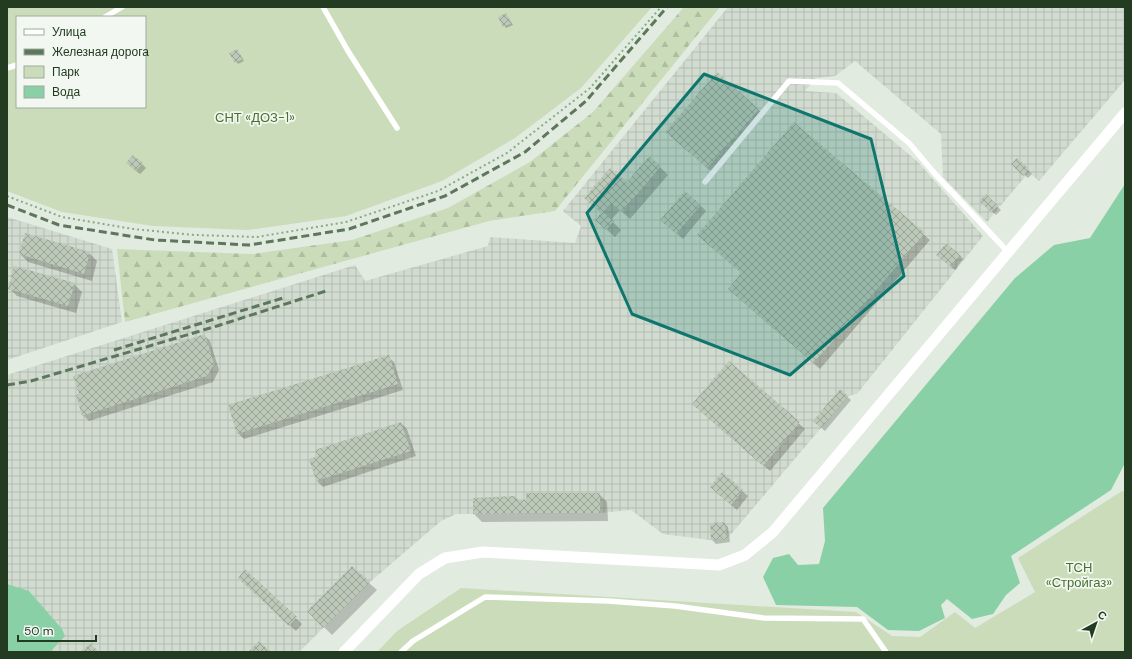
<svg xmlns="http://www.w3.org/2000/svg" width="1132" height="659" font-family="'DM Sans',sans-serif">
  <style>
    .industrial { fill: url(#industrial-grid) }
    .forest { fill: url(#forest-firs) }
    .green { fill: #cadcb9; fill-rule: evenodd }
    .water { fill: #89d0a6 }
    .shadow { fill: #0003 }
    .building { fill: url(#building-cross-hatch) }
    .lines { fill: none; stroke-linecap: round; stroke-linejoin: round }
    .path { stroke: #84ae81; stroke-width: 2; stroke-dasharray: 2 3; stroke-linecap: butt }
    .lane { stroke: #fff; stroke-width: 5.5 }
    .street { stroke: #fff; stroke-width: 11 }
    .rail { stroke: #5c775b; stroke-width: 3; stroke-dasharray: 8 4; stroke-linecap: butt }
    .marked { fill: #0f766e; fill-opacity: 0.2; stroke: #0f766e; stroke-width: 3; stroke-linejoin: round }
    .labels { text-anchor: middle; stroke-width: 3.5; stroke-linejoin: round; paint-order: stroke }
    .park-label { font-size: 13px; fill: #45712c; stroke: #f2f8f1 }
  </style>
  <defs>
    <pattern id="industrial-grid" width="8" height="8" patternUnits="userSpaceOnUse"><rect width="8" height="8" fill="#d1dbcf"/><path d="M0 4h8M4 0v8" fill="none" stroke="#b3bdb1"/></pattern>
    <pattern id="forest-firs" width="22" height="20" patternUnits="userSpaceOnUse"><rect width="22" height="20" fill="#cadcb9"/><path d="M5 1l3.5 6h-7zM16 11l3.5 6h-7z" fill="#adbe9f"/></pattern>
    <pattern id="building-cross-hatch" width="8" height="8" patternUnits="userSpaceOnUse"><rect width="8" height="8" fill="#bcc9b9"/><path d="M0 0l8 8M0 8l8-8" fill="none" stroke="#98a496"/></pattern>
  </defs>
  <rect width="100%" height="100%" fill="#e2ebe0"/>
  <path class="industrial" d="M728 7H1125V80L1039 181 1029 172 987 222 943 177 941 134 855 61 835 76 816 78 805 91 836 93 918 162 983 236 857 394 848 396 727 539 711 540 663 534 631 510 600 513 456 514 441 521 370 582 299 652H7V375L355 265 365 281 488 246 490 237 575 243 581 226 563 211Z
    M7 217 112 249 122 322 7 360Z"/>
  <path class="forest" d="M684 7H720L555 211 489 221 125 322 117 249 252 254 352 240 448 208 530 162 593 112Z"/>
  <path class="green" d="M7 7H652L581 88 515 138 442 181 346 216 248 230 153 226 62 212 7 191ZM17 17H145V107H17Z
    M1122 491 1125 492V652H377L397 631 461 588 856 612 892 636 920 637 955 612 975 628 1035 592 1018 558Z"/>
  <path class="water" d="M1125 184V463L1111 490 1011 556 1020 583 1006 595 993 614 972 619 947 599 941 605 945 618 919 631 888 630 857 607 776 605 763 577 773 558 789 554 798 565 819 564 825 541 823 508 1015 278 1054 245 1090 238Z
    M7 584 29 591 62 629 65 636 50 652H7Z"/>
  <path class="shadow" d="M506 14 513 25 506 28 499 18Z
    M237 50 244 61 238 64 231 54Z
    M758 109 764 115 713 173 672 137Z
    M794 123 930 240 820 369 735 295Z
    M1017 159 1032 174 1028 178 1012 164Z
    M142 164 146 168 140 174 131 167Z
    M660 167 668 175 630 219 620 210 611 220 621 230 615 237 605 228 602 214 585 198 627 184Z
    M986 196 1001 210 996 215 981 201Z
    M700 205 706 211 683 239 668 226Z
    M89 253 97 261 92 281 28 262 20 254Z
    M960 255 963 259 955 270 941 259Z
    M74 284 82 292 76 313 17 296 9 288Z
    M205 336 210 341 219 370 213 382 89 421 83 415Z
    M388 357 394 362 403 390 244 439 238 433Z
    M729 362 805 429 770 471 699 410Z
    M840 390 851 400 825 431 818 425Z
    M401 423 407 429 416 456 323 487 317 481 310 460Z
    M742 491 748 496 737 510 717 493Z
    M599 494 607 502 608 521 482 522 474 514 515 497 519 501Z
    M724 523 728 527 730 542 716 544 712 540 711 524Z
    M245 571 302 624 296 631 245 584Z
    M369 583 377 590 332 635 308 611Z"/>
  <path class="building" d="M506 13 512 23 503 27 498 17Z
    M237 49 243 59 235 63 229 53Z
    M717 72 759 109 707 168 665 132Z
    M794 122 925 233 814 363 728 289 741 273 697 235Z
    M133 155 143 163 136 171 126 163Z
    M649 156 661 166 622 212 611 203 603 212 614 221 606 230 595 220 601 213 584 198 610 168 627 182Z
    M1017 158 1029 169 1023 176 1011 164Z
    M685 191 701 205 676 234 660 220Z
    M986 194 998 206 991 212 979 201Z
    M25 233 90 252 84 274 19 254Z
    M946 243 960 255 951 267 936 255Z
    M14 266 75 283 68 306 8 289Z
    M205 334 214 364 207 376 82 416 76 395 79 394 73 376Z
    M389 355 398 384 237 434 228 405Z
    M729 361 800 422 763 466 692 404Z
    M840 389 848 396 821 428 813 421Z
    M401 422 411 451 316 481 309 459 318 456 315 450Z
    M722 472 743 490 731 505 710 487Z
    M526 493H600V513L473 514V498L515 496 516 500H526Z
    M725 522 727 539 711 540 710 523Z
    M352 566 370 582 323 628 307 611Z
    M245 569 297 617 289 626 238 578Z
    M259 641 271 652H248Z
    M90 643 99 652H81Z"/>
  <g class="lines">
    <path class="path" d="M7 196 62 217 133 229 195 235 257 237 346 222 438 191 507 153 590 88 661 7"/>
    <path class="lane" d="M323 7 348 51 397 128
      M105 17 122 7
      M7 68 17 65
      M705 182 789 81 838 83 909 143 936 175 1008 252
      M401 652 413 641 485 597 608 601 675 606 764 618 863 619 886 652"/>
    <path class="street" d="M344 652 419 574 445 558 483 552 719 565 745 555 773 532 1125 113"/>
    <path class="rail" d="M7 205 59 225 155 240 249 245 349 229 445 196 525 152 586 101 667 7
      M114 350 283 298
      M7 385 31 381 217 326 329 290"/>
  </g>
  <path class="marked" d="M704 74 871 139 904 276 790 375 632 314 587 213Z"/>
  <g class="labels">
    <g class="park-label">
      <text x="255" y="122">СНТ «ДОЗ-1»</text>
      <text x="1079" y="572">ТСН<tspan x="1079" dy="15">«Стройгаз»</tspan></text>
    </g>
  </g>
  <rect width="1132" height="659" fill="none" stroke="#223b21" stroke-width="16"/>
  <rect x="16" y="16" width="130" height="92" fill="#f2f8f1" stroke="#9fac9e"/>
  <rect x="24" y="29" width="20" height="6" fill="#ffffff" stroke="#9fac9e"/>
  <text x="52" y="36" font-size="12" fill="#223b21">Улица</text>
  <rect x="24" y="49" width="20" height="6" fill="#5c775b" stroke="#9fac9e"/>
  <text x="52" y="56" font-size="12" fill="#223b21">Железная дорога</text>
  <rect x="24" y="66" width="20" height="12" fill="#cadcb9" stroke="#9fac9e"/>
  <text x="52" y="76" font-size="12" fill="#223b21">Парк</text>
  <rect x="24" y="86" width="20" height="12" fill="#89d0a6" stroke="#9fac9e"/>
  <text x="52" y="96" font-size="12" fill="#223b21">Вода</text>
  <g transform="translate(1096 623) rotate(40)" stroke="#f2f8f1" stroke-width="3" paint-order="stroke">
  <path d="M0-3L7 15L0 10L-7 15Z" fill="#223b21"/>
  <text y="-6" font-size="11" font-weight="bold" text-anchor="middle" fill="#223b21">С</text>
  </g>
  <path d="M18 635v6h78v-6" fill="none" stroke="#223b21" stroke-width="2"/>
  <text x="24" y="635" font-size="12" fill="#223b21" stroke="#f2f8f1" stroke-width="3" paint-order="stroke">50 m</text>
</svg>
